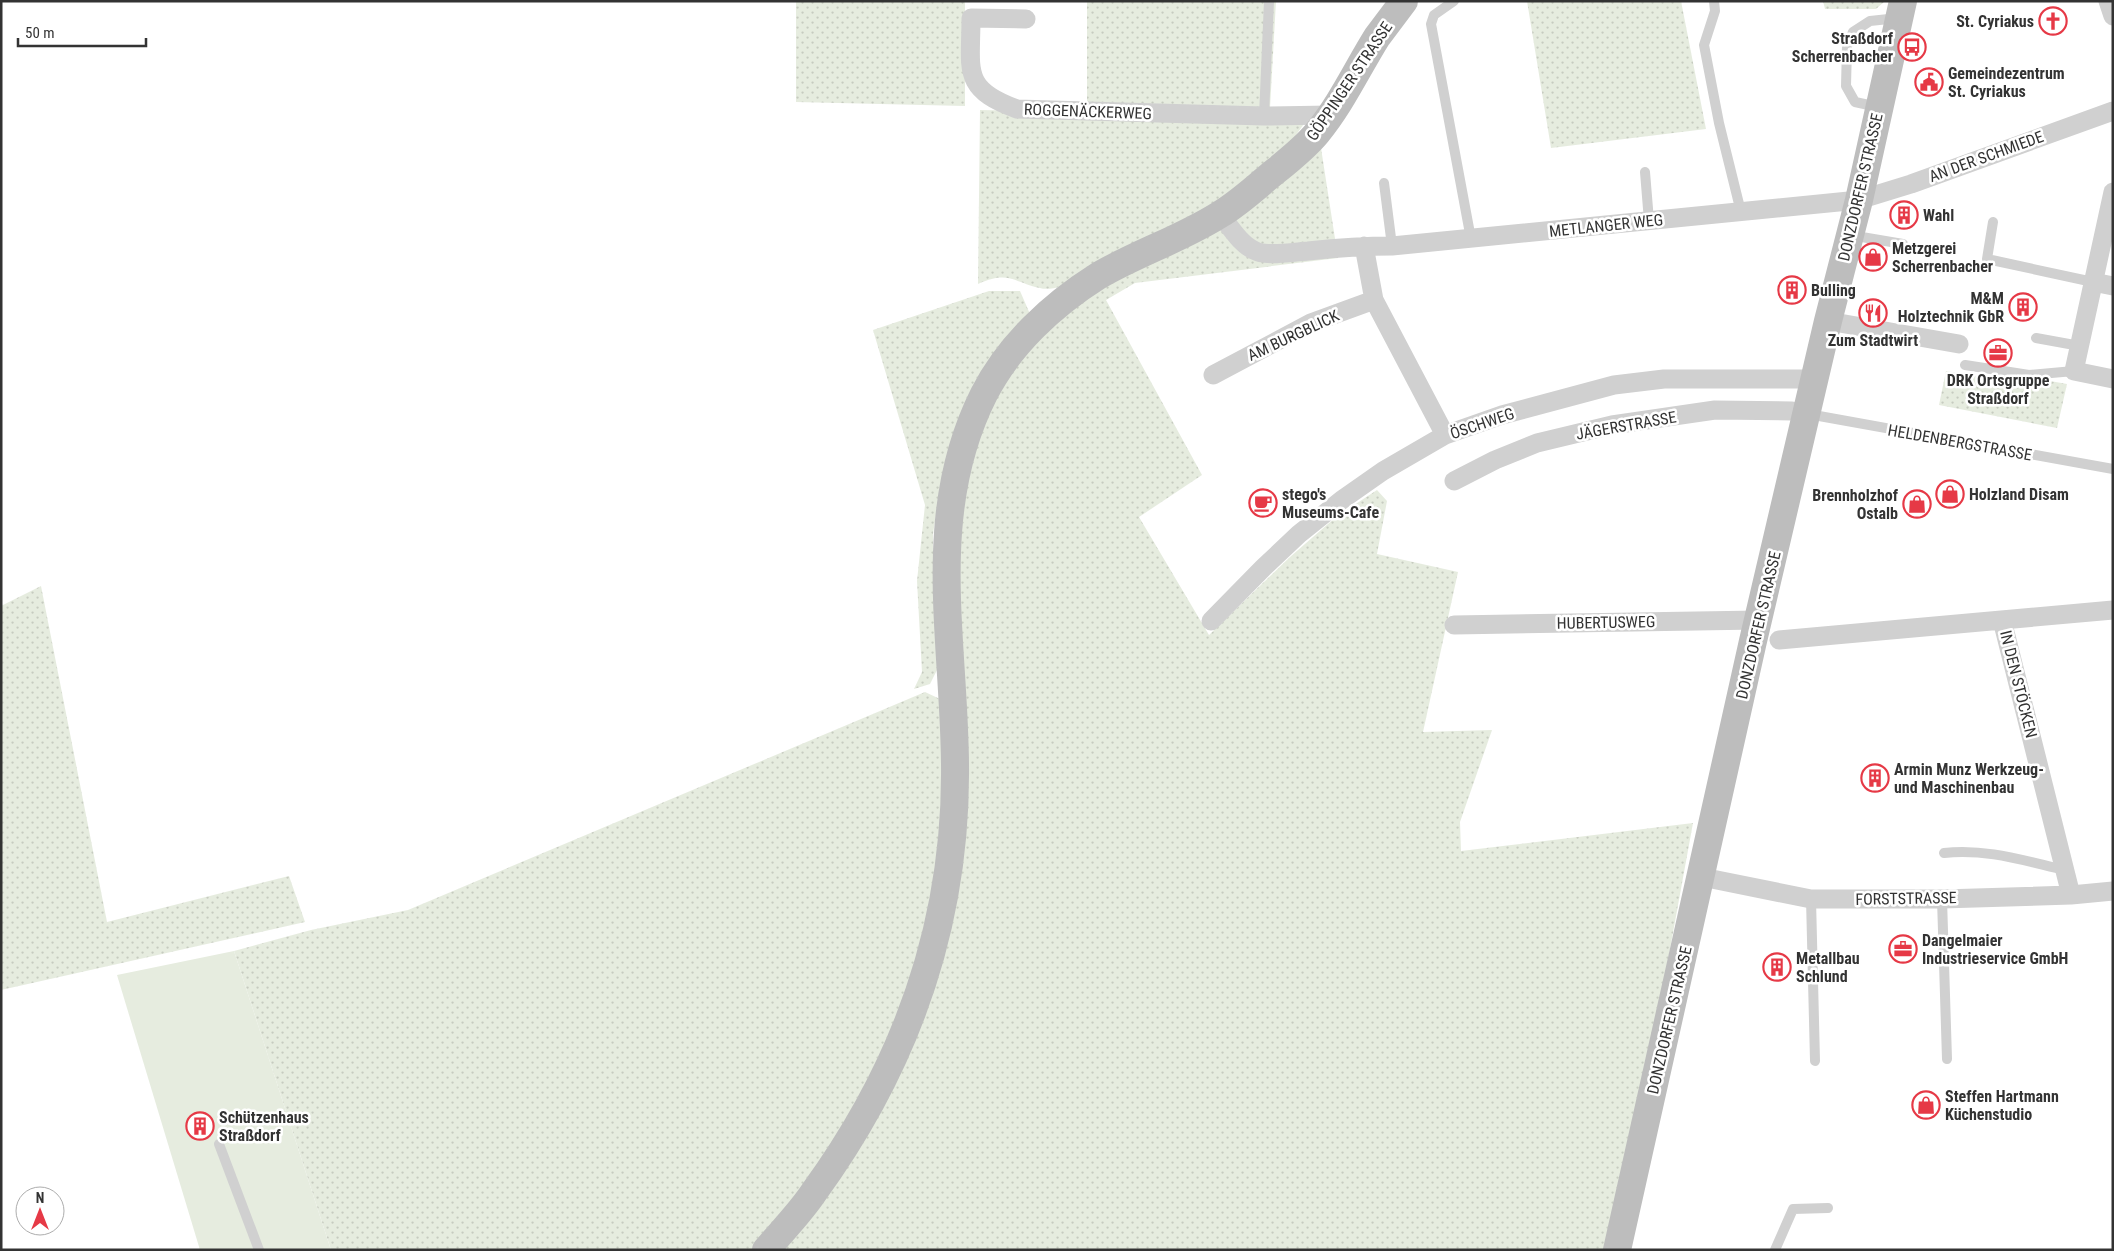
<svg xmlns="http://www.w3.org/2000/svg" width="2114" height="1251" font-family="'Roboto Condensed',sans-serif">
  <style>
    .green { fill: url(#green-dots) }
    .pitch { fill: #e6ecdf }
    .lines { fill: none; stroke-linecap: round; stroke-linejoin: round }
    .lane { stroke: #d0d0d0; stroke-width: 10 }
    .street { stroke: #d0d0d0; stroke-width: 19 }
    .secondary { stroke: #bdbdbd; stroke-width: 28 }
    .labels { text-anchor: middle; stroke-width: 5; stroke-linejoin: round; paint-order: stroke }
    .poi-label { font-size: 16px; font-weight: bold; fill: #333; stroke: #fff; text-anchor: start }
    .street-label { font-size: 16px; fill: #333; stroke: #fff }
  </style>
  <defs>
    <pattern id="green-dots" width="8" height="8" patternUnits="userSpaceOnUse" patternTransform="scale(1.25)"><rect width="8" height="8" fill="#e6ecdf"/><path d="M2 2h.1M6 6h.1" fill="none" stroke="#c6cbc0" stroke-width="1.8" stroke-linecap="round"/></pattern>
  </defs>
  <rect width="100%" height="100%" fill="#fff"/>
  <path class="green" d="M796 1H965V106L796 102Z
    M1087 1H1276L1270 108 1087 105Z
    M1527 1H1681L1706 129 1551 148Z
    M1823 1H1885L1876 9H1825Z
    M980 110 1291 117 1306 121 1291 142 1222 199 1061 287C1054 288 1046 290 1040 288 1013 282 1009 270 978 284Z
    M1321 148 1338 258 1135 283 1106 300 1202 475 1139 517 1209 635 1290 557 1336 517 1377 490 1387 501 1377 554 1458 572 1423 732 1492 730 1460 822 1461 851 1693 823 1653 1042 1604 1250H775L799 1224 952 907 953 542 986 408 1025 348 1098 287Z
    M989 291H1020L1030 314 940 489 933 534V593L938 668 930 684 914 689 922 672 917 581 925 505 873 330Z
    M1946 371 2031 385 2033 378 2067 384 2057 428 1939 405Z
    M41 586 107 922 289 876 305 922 1 990V606Z
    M925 692 940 699 944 800 933 901 906 1000 881 1063 802 1193 753 1250H331L234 951 311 930 408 910Z"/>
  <path class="pitch" d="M234 951 331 1250H200L117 975Z"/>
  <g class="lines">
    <path class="lane" d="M1454 1 1434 15 1431 24 1471 239
      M1714 1 1715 11 1704 45 1719 123 1741 212
      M1878 107 1855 102 1846 86 1847 46 1853 32 1870 21 1898 18
      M1264 116 1269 1
      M1645 172 1649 221
      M1384 183 1392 246
      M1993 222 1987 259 2093 282
      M1850 235 1903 244
      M2036 338 2080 346
      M1965 365 2029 375 2074 371
      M1808 414 2113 469
      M1944 853C1985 848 2025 861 2065 870
      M1811 899 1815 1061
      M1942 899 1947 1059
      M219 1144 259 1250
      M1775 1250 1793 1209 1828 1208"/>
    <path class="street" d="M2108 1 2113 16
      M1026 19 971 18C971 70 961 89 1017 109L1264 116 1330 115
      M2113 192 2074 371 2113 379
      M1220 214C1230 227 1242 247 1258 252 1270 256 1295 252 1308 251 1336 248 1364 246 1392 246L1859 200 1911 184 2113 111
      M1364 246 1374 300 1445 435
      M2093 282 2113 286
      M1828 321 1959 344
      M1213 375 1311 323 1374 300
      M1454 481 1495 460 1537 443 1612 425 1715 410 1792 411 1807 414
      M2002 620 2071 895
      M1211 621 1263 568 1299 534 1343 499 1383 471 1445 435 1502 415 1614 385 1664 379H1815
      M1454 625 1759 620
      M1779 640 2113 610
      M1702 877 1811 899H1942L2071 895 2113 891"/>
    <path class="secondary" d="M766 1250C782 1231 800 1213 814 1192 907 1064 957 923 955 764 954 637 924 513 984 394 1009 345 1052 305 1098 276 1137 253 1181 239 1219 215 1236 205 1252 191 1267 178 1284 164 1303 150 1317 133 1341 104 1357 69 1377 37 1386 25 1395 13 1404 1
      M1617 1250 1753 641 1828 321 1859 200 1903 1"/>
  </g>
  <defs>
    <g id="church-ring" transform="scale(1.4375)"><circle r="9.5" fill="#fff" stroke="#e63946" stroke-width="1.5"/><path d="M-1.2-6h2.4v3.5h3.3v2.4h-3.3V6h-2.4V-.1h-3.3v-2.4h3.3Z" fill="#e63946"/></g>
    <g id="bus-ring" transform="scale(1.4375)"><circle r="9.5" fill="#fff" stroke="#e63946" stroke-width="1.5"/><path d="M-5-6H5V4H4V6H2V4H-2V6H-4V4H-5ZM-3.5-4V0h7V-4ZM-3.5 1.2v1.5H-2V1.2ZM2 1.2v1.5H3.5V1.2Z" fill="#e63946"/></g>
    <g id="civic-ring" transform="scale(1.4375)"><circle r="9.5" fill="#fff" stroke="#e63946" stroke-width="1.5"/><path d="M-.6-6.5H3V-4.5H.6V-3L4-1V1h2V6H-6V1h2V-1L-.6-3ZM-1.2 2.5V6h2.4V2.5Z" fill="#e63946"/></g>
    <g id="building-ring" transform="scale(1.4375)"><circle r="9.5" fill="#fff" stroke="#e63946" stroke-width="1.5"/><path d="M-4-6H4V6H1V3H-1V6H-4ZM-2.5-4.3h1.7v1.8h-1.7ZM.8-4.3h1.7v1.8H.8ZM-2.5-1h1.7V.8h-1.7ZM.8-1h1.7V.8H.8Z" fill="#e63946"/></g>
    <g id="shop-ring" transform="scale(1.4375)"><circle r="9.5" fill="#fff" stroke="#e63946" stroke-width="1.5"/><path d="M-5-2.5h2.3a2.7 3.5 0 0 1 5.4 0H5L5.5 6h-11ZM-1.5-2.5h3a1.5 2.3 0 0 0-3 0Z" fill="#e63946"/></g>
    <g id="restaurant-ring" transform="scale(1.4375)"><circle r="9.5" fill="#fff" stroke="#e63946" stroke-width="1.5"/><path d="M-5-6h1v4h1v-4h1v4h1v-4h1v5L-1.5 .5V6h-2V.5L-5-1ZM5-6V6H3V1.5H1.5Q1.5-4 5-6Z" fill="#e63946"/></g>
    <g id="office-ring" transform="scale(1.4375)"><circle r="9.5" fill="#fff" stroke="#e63946" stroke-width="1.5"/><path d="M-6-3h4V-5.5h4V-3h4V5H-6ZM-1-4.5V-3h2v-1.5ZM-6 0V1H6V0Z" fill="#e63946"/></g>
    <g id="cafe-ring" transform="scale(1.4375)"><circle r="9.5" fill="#fff" stroke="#e63946" stroke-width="1.5"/><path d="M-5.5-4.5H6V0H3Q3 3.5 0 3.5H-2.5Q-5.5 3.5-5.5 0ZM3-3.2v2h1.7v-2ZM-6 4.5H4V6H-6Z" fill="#e63946"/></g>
  </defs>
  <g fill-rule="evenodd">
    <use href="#church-ring" x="2053" y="21"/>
    <use href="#bus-ring" x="1912" y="47"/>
    <use href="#civic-ring" x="1929" y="82"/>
    <use href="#building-ring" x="1904" y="215"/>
    <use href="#shop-ring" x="1873" y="257"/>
    <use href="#building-ring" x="1792" y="290"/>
    <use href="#building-ring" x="2023" y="307"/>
    <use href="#restaurant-ring" x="1873" y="313"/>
    <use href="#office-ring" x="1998" y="353"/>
    <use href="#shop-ring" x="1950" y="494"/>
    <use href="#cafe-ring" x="1263" y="503"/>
    <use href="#shop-ring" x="1917" y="504"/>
    <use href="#building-ring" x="1875" y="778"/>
    <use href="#office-ring" x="1903" y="949"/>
    <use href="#building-ring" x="1777" y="967"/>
    <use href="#shop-ring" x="1926" y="1105"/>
    <use href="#building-ring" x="200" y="1126"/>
  </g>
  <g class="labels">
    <g class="poi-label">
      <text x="2034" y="27" text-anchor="end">St. Cyriakus</text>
      <text x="1893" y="44" text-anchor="end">Straßdorf<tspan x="1893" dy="18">Scherrenbacher</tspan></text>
      <text x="1948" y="79">Gemeindezentrum<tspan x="1948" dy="18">St. Cyriakus</tspan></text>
      <text x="1923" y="221">Wahl</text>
      <text x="1892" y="254">Metzgerei<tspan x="1892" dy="18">Scherrenbacher</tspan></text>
      <text x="1811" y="296">Bulling</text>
      <text x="2004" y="304" text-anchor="end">M&amp;M<tspan x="2004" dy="18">Holztechnik GbR</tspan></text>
      <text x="1873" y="346" text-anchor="middle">Zum Stadtwirt</text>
      <text x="1998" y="386" text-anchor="middle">DRK Ortsgruppe<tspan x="1998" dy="18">Straßdorf</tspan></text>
      <text x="1282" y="500">stego's<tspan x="1282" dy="18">Museums-Cafe</tspan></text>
      <text x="1969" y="500">Holzland Disam</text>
      <text x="1898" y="501" text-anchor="end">Brennholzhof<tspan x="1898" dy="18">Ostalb</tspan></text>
      <text x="1894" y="775">Armin Munz Werkzeug-<tspan x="1894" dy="18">und Maschinenbau</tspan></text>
      <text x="1922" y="946">Dangelmaier<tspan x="1922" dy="18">Industrieservice GmbH</tspan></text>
      <text x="1796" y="964">Metallbau<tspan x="1796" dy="18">Schlund</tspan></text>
      <text x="1945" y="1102">Steffen Hartmann<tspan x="1945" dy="18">Küchenstudio</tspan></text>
      <text x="219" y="1123">Schützenhaus<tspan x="219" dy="18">Straßdorf</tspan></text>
    </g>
    <g class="street-label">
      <text transform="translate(1349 81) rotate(-56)" y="6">GÖPPINGER STRASSE</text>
      <text transform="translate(1088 111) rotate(2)" y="6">ROGGENÄCKERWEG</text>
      <text transform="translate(1986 156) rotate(-20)" y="6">AN DER SCHMIEDE</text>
      <text transform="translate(1860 187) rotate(-77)" y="6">DONZDORFER STRASSE</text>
      <text transform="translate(1606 225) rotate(-6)" y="6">METLANGER WEG</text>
      <text transform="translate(1293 335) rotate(-25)" y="6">AM BURGBLICK</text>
      <text transform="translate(1482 423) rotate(-19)" y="6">ÖSCHWEG</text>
      <text transform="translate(1626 425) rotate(-10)" y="6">JÄGERSTRASSE</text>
      <text transform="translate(1960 442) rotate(10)" y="6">HELDENBERGSTRASSE</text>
      <text transform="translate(1606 622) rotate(-1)" y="6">HUBERTUSWEG</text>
      <text transform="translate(1758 625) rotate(-77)" y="6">DONZDORFER STRASSE</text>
      <text transform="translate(2019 684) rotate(76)" y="6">IN DEN STÖCKEN</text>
      <text transform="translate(1906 898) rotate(-1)" y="6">FORSTSTRASSE</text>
      <text transform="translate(1669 1020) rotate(-77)" y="6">DONZDORFER STRASSE</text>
    </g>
  </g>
  <rect width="2114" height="1251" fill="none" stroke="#333333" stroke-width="5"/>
  <g transform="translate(40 1211)"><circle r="24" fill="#ffffff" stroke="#adadad"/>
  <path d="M0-4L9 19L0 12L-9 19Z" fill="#e63946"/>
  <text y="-8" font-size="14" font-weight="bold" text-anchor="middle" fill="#333333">N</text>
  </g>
  <path d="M18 38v8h128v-8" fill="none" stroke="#333333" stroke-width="2.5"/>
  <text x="25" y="38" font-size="15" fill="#333333" stroke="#ffffff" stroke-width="4" paint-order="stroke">50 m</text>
</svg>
